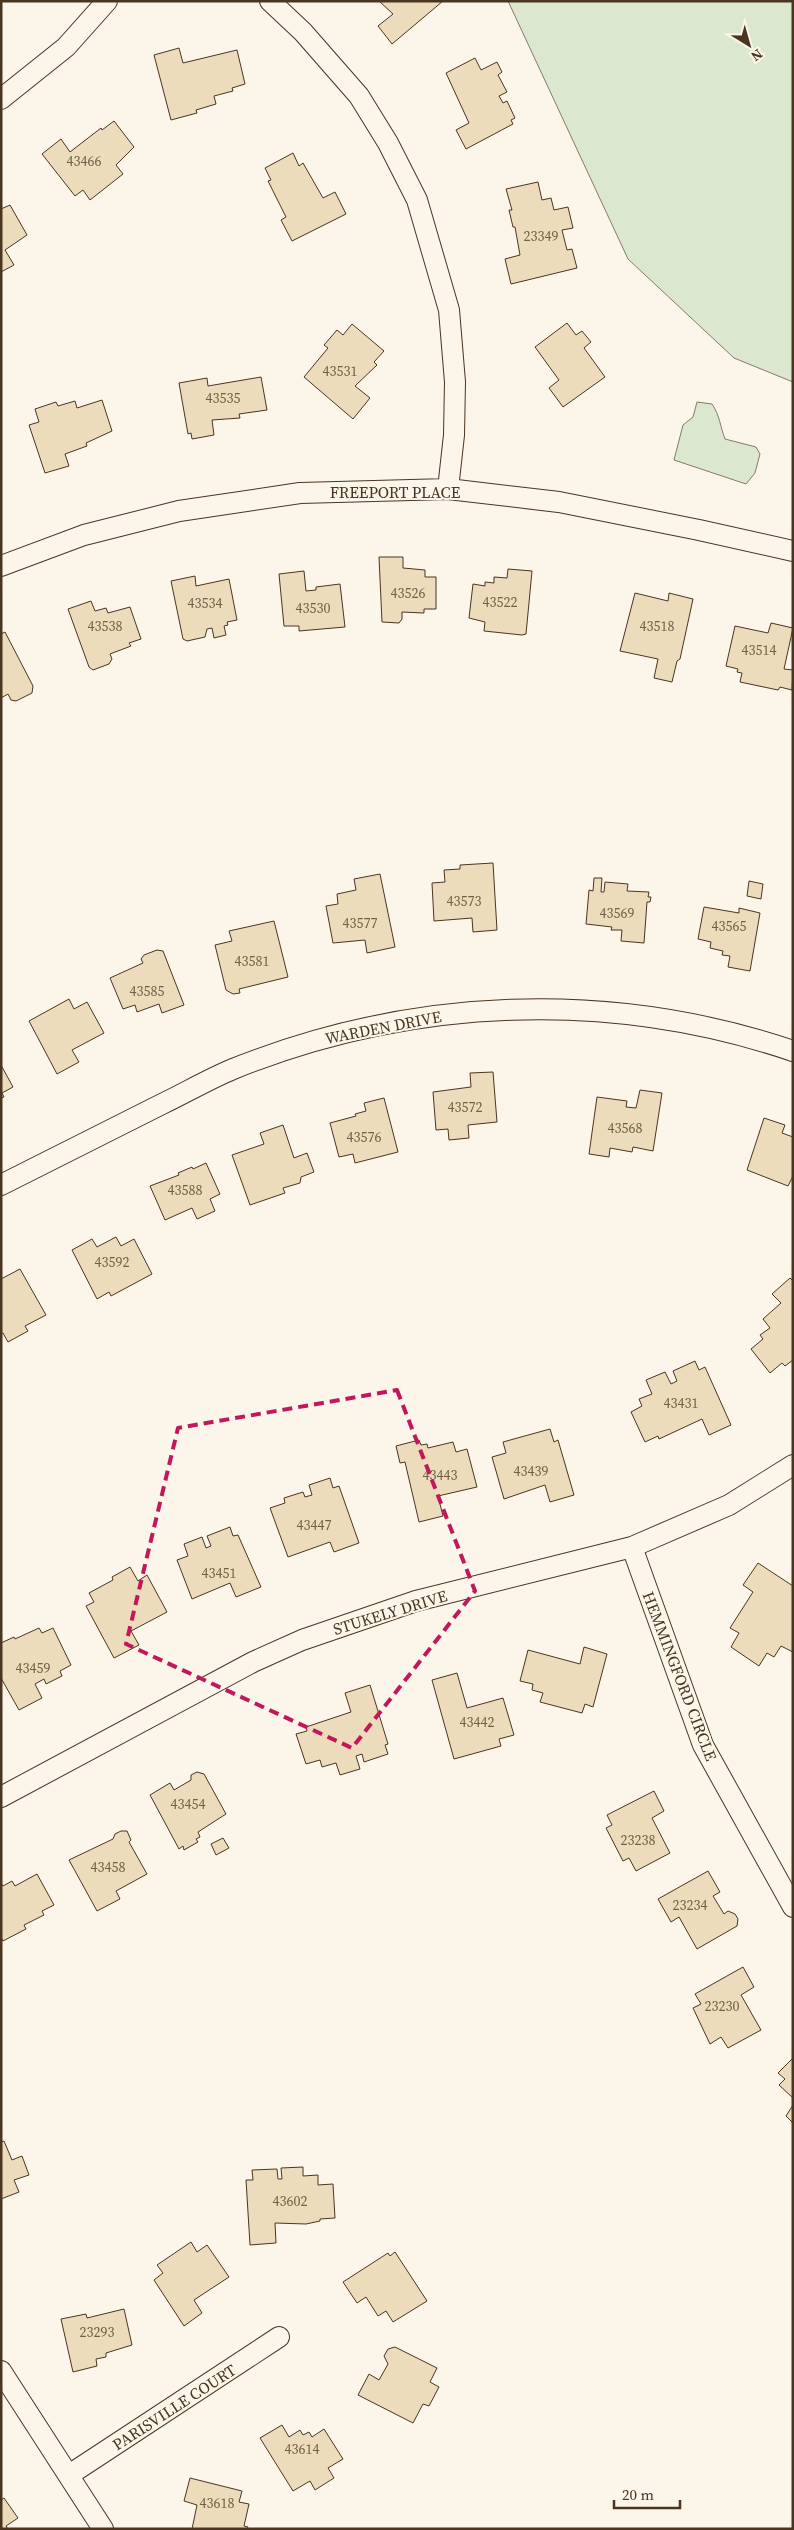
<svg xmlns="http://www.w3.org/2000/svg" width="794" height="2530" font-family="'Source Serif 4',serif">
  <style>
    .green { fill: #dce7d0; stroke: #887966 }
    .building { fill: #ecdcbc; stroke: #4a3520 }
    .lines { fill: none; stroke-linecap: round; stroke-linejoin: round }
    .street-casing { stroke: #4a3520; stroke-width: 22 }
    .street { stroke: #fbf6e9; stroke-width: 20 }
    .marked { fill: none; stroke: #c2185b; stroke-width: 4; stroke-dasharray: 10 6; stroke-linejoin: round }
    .labels { text-anchor: middle; stroke-width: 4; stroke-linejoin: round; paint-order: stroke }
    .number-label { font-size: 14px; fill: #725f47 }
    .street-label { font-size: 16px; fill: #4a3520; stroke: #fbf6e9 }
  </style>
  <rect width="100%" height="100%" fill="#fbf6e9"/>
  <path class="green" d="M508 1H793V382L734 358 628 259Z
    M697 402 712 404C720 416 720 426 725 439L756 447 760 454 755 473 746 484 674 460 683 425 693 417Z"/>
  <path class="building" d="M379 1H443L392 44 378 26 393 14Z
    M179 48 183 63 237 50 245 84 232 88 233 91 214 96 216 104 196 110 197 113 171 120 154 55Z
    M475 58 481 70 497 62 502 72 498 75 507 92 499 96 503 103 507 101 515 118 511 120 513 124 466 149 456 130 469 123 446 73Z
    M114 121 134 147 116 165 123 174 90 200 83 190 75 196 42 154 61 139 70 152 101 128 102 130Z
    M293 153 299 166 303 163 323 198 335 192 346 214 292 241 281 220 286 217 268 181 271 180 265 168Z
    M538 182 542 200 551 198 554 210 568 207 573 228 562 230 567 250 572 249 577 268 511 284 505 259 520 255 515 227H513L509 210H512L506 189Z
    M10 205 27 235 5 250 14 265 1 272V209Z
    M567 323 576 335 582 331 591 342 584 348 605 377 563 407 549 388 559 380 535 347Z
    M352 324 384 351 374 362 377 365 355 386 370 398 353 419 304 377 328 348 324 345 337 330 343 335Z
    M261 377 267 410 239 414 240 418 212 420 214 435 192 439 191 433 188 434 179 383 207 378 208 386Z
    M102 400 112 431 86 443 87 446 65 454 69 466 45 473 29 425 39 422 35 409 56 402 58 406 75 401 77 408Z
    M379 557H403V568L425 570V577H436V609H424V613L402 612V619L399 623 382 622Z
    M508 569 532 571 526 634 522 635 484 631 485 622 469 618 473 584 485 586V582L494 583V577L507 578Z
    M304 571 306 591 316 590V587L340 584 345 627 299 631V626H284L279 574Z
    M195 576 196 586 229 579 237 620 227 622 228 625 224 626 226 635 214 638 212 628 207 629 205 637 187 641 183 639 171 581Z
    M635 593 668 601 669 593 693 599 680 659 677 661 672 682 654 678 658 659 620 651Z
    M91 601 95 611 106 608 108 613 130 607 141 639 129 643 131 646 110 654 112 659 109 664 93 670 89 667 68 609Z
    M771 623 793 628 784 669 793 670 792 690 780 687 778 690 740 682 742 673 737 672 738 669 726 666 735 626 768 633Z
    M5 632 33 686 32 693 16 701 11 700 8 694 1 698V634Z
    M493 863 497 930 473 932 472 918 434 921 432 883 445 882 444 870 460 869V865Z
    M380 874 395 947 367 953 365 940 333 943 326 906 338 904 337 894 356 890 354 879Z
    M594 878H602L601 892H604L605 882 628 884 627 891 649 892 648 897H651L650 902H647L644 943 621 941 622 930H611L612 927 586 924 589 890 593 891Z
    M749 881 763 884 761 899 747 896Z
    M704 907 739 913V908L760 913 750 971 728 967 730 956 722 955 723 951 710 948 711 942 698 939Z
    M274 921 288 977 239 989 240 993 233 994 226 990 215 945 232 941 229 931Z
    M157 950 163 951 184 1005 162 1013 159 1004 137 1012 135 1005 123 1009 110 978 143 963 141 959 144 955Z
    M69 999 74 1009 87 1002 104 1033 72 1050 79 1062 57 1074 29 1021Z
    M1 1065 13 1087 2 1093 4 1097 1 1098Z
    M493 1072 497 1122 468 1125 469 1138 449 1140 448 1129 436 1130 433 1092 471 1087 470 1073Z
    M640 1090 662 1093 653 1151 633 1147 632 1152 610 1148 609 1157 589 1154 597 1097 627 1101 626 1107 636 1108Z
    M384 1098 398 1152 355 1163 353 1154 339 1157 330 1123 356 1116 355 1114 366 1111 364 1103Z
    M764 1118 785 1125 782 1133 793 1137V1176L788 1186 747 1170Z
    M283 1125 294 1158 307 1153 314 1172 301 1177 300 1183 283 1188 285 1193 250 1205 232 1155 264 1144 260 1133Z
    M206 1163 220 1194 210 1199 215 1211 197 1219 192 1208 165 1220 150 1186 179 1175 178 1173 192 1167 193 1169Z
    M116 1237 121 1246 134 1239 152 1274 111 1296 109 1292 97 1299 72 1250 92 1239 97 1247Z
    M20 1269 46 1315 25 1326 28 1331 8 1342 3 1333 1 1334V1279Z
    M790 1278 793 1281V1360L785 1366 782 1363 770 1373 751 1349 763 1339 760 1335 770 1328 763 1319 781 1303 772 1294Z
    M695 1361 699 1370 705 1367 731 1425 709 1435 702 1419 659 1439 658 1436 645 1442 631 1412 642 1406 639 1399 652 1394 646 1380 665 1372 671 1384 677 1381 673 1371Z
    M550 1429 554 1442 558 1440 574 1495 550 1502 545 1485 504 1499 492 1457 506 1453 503 1442Z
    M419 1440 421 1445 427 1444 428 1448 453 1442 456 1452 467 1449 477 1487 438 1496 443 1516 419 1522 405 1462 400 1463 396 1446Z
    M330 1478 333 1488 339 1486 359 1543 334 1552 330 1542 288 1557 270 1508 285 1503 284 1498 303 1492 305 1497 312 1495 309 1485Z
    M230 1527 233 1536 238 1535 261 1587 236 1597 230 1583 192 1599 177 1560 188 1556 184 1544 202 1537 206 1548 211 1546 207 1536Z
    M758 1563 793 1586V1652L781 1646 774 1657 767 1653 759 1666 731 1647 739 1633 730 1628 753 1592 743 1585Z
    M130 1567 138 1581 147 1575 167 1612 131 1631 139 1645 114 1658 86 1606 94 1602 89 1593 113 1580 112 1577Z
    M39 1628 42 1633 53 1628 71 1665 60 1671 62 1676 46 1684 44 1679 35 1684 42 1698 19 1710 1 1678V1643L14 1637 15 1639Z
    M584 1647 607 1654 593 1707 585 1704 582 1713 540 1702 543 1693 532 1690 533 1684 520 1681 528 1650 580 1664Z
    M457 1673 467 1708 503 1698 514 1735 499 1739 501 1746 454 1759 432 1680Z
    M370 1685 388 1744 385 1745 388 1754 364 1762 362 1754 356 1756 360 1769 340 1775 336 1763 322 1767 320 1760 306 1764 296 1734 307 1731 306 1727 351 1712 345 1693Z
    M197 1772 204 1774 226 1814 198 1832 200 1837 196 1839 198 1842 184 1850 183 1846 179 1849 150 1795 170 1783 174 1790 191 1780V1775Z
    M654 1791 664 1811 652 1818 670 1853 636 1871 629 1858 623 1861 606 1828 612 1825 607 1815Z
    M121 1831H127L131 1840 129 1842 147 1874 116 1891 120 1899 97 1911 69 1860 113 1839 115 1834Z
    M223 1838 229 1848 216 1855 211 1844Z
    M708 1871 720 1892 713 1896 724 1914 728 1911 735 1914 738 1919 737 1926 697 1949 679 1917 671 1922 658 1899Z
    M37 1874 54 1905 42 1911 44 1915 24 1925 26 1929 3 1941 1 1937V1883L3 1886 12 1881 15 1886Z
    M743 1967 754 1987 741 1995 761 2030 728 2048 721 2037 710 2044 693 2008 701 2004 695 1994Z
    M793 2058V2098L779 2085 785 2079 778 2073Z
    M793 2105V2123L786 2116Z
    M4 2141 12 2160 22 2156 29 2175 14 2180 19 2192 1 2199V2142Z
    M303 2167V2176L318 2175V2185L333 2184 335 2218 320 2219V2221L306 2224 275 2223 276 2243 250 2245 246 2180H253L252 2170 277 2169 278 2179H282L281 2168Z
    M191 2242 197 2252 207 2245 229 2277 194 2300 202 2313 184 2326 154 2280 163 2273 157 2265Z
    M395 2252 427 2301 393 2322 386 2311 378 2316 366 2297 357 2303 343 2282 388 2253 390 2256Z
    M124 2309 132 2345 106 2353V2357L96 2359 97 2366 73 2372 61 2319 86 2314 87 2318Z
    M395 2347 437 2368 430 2382 439 2387 429 2406 423 2404 413 2423 358 2395 369 2374 379 2380 388 2364 384 2356 388 2349Z
    M282 2425 289 2437 300 2430 303 2435 309 2432 312 2437 324 2429 343 2459 328 2468 334 2478 315 2490 310 2481 293 2491 260 2438Z
    M190 2478 242 2491 239 2502 249 2504 244 2526 248 2527 247 2529H192L197 2505 184 2501Z
    M4 2498 18 2518 6 2526 8 2529H1V2500Z"/>
  <g class="lines">
    <g class="street-casing">
      <path id="street" d="M270 1 303 32 359 96 388 143 417 200 449 310 455 382 454 435 448 489
        M1 99 66 47 107 1
        M1 566 84 535 179 511 300 493 448 489 559 502 699 530 793 551
        M1 1185C55 1158 108 1131 162 1104 185 1093 209 1079 233 1069 412 997 610 989 793 1051
        M632 1547 703 1745 793 1907
        M1 1797 253 1662 302 1640 416 1601 632 1547 729 1505 793 1465
        M1 2371 103 2529
        M69 2475 279 2337"/>
    </g>
    <use href="#street" class="street"/>
  </g>
  <path class="marked" d="M397 1390 475 1591 352 1748 126 1644 178 1428Z"/>
  <g class="labels">
    <g class="number-label">
      <text x="84" y="166">43466</text>
      <text x="541" y="241">23349</text>
      <text x="340" y="376">43531</text>
      <text x="223" y="403">43535</text>
      <text x="408" y="598">43526</text>
      <text x="500" y="607">43522</text>
      <text x="205" y="608">43534</text>
      <text x="313" y="613">43530</text>
      <text x="105" y="631">43538</text>
      <text x="657" y="631">43518</text>
      <text x="759" y="655">43514</text>
      <text x="464" y="906">43573</text>
      <text x="617" y="918">43569</text>
      <text x="360" y="928">43577</text>
      <text x="729" y="931">43565</text>
      <text x="252" y="966">43581</text>
      <text x="147" y="996">43585</text>
      <text x="465" y="1112">43572</text>
      <text x="625" y="1133">43568</text>
      <text x="364" y="1142">43576</text>
      <text x="185" y="1195">43588</text>
      <text x="112" y="1267">43592</text>
      <text x="681" y="1408">43431</text>
      <text x="531" y="1476">43439</text>
      <text x="440" y="1480">43443</text>
      <text x="314" y="1530">43447</text>
      <text x="219" y="1578">43451</text>
      <text x="33" y="1673">43459</text>
      <text x="477" y="1727">43442</text>
      <text x="188" y="1809">43454</text>
      <text x="638" y="1845">23238</text>
      <text x="108" y="1872">43458</text>
      <text x="690" y="1910">23234</text>
      <text x="722" y="2011">23230</text>
      <text x="290" y="2206">43602</text>
      <text x="97" y="2337">23293</text>
      <text x="302" y="2454">43614</text>
      <text x="217" y="2508">43618</text>
    </g>
    <g class="street-label">
      <text x="395" y="498">FREEPORT PLACE</text>
      <text transform="translate(383 1027) rotate(-11)" y="6">WARDEN DRIVE</text>
      <text transform="translate(390 1612) rotate(-17)" y="6">STUKELY DRIVE</text>
      <text transform="translate(680 1676) rotate(69)" y="6">HEMMINGFORD CIRCLE</text>
      <text transform="translate(174 2407) rotate(-33)" y="6">PARISVILLE COURT</text>
    </g>
  </g>
  <rect width="794" height="2530" fill="none" stroke="#4a3520" stroke-width="5"/>
  <g transform="translate(749 45) rotate(143)" stroke="#fbf6e9" stroke-width="4" paint-order="stroke">
  <path d="M0-4L9 19L0 12L-9 19Z" fill="#4a3520"/>
  <text y="-8" font-size="14" font-weight="bold" text-anchor="middle" fill="#4a3520">N</text>
  </g>
  <path d="M614 2500v8h66v-8" fill="none" stroke="#4a3520" stroke-width="2.5"/>
  <text x="622" y="2500" font-size="15" fill="#4a3520" stroke="#fbf6e9" stroke-width="4" paint-order="stroke">20 m</text>
</svg>
